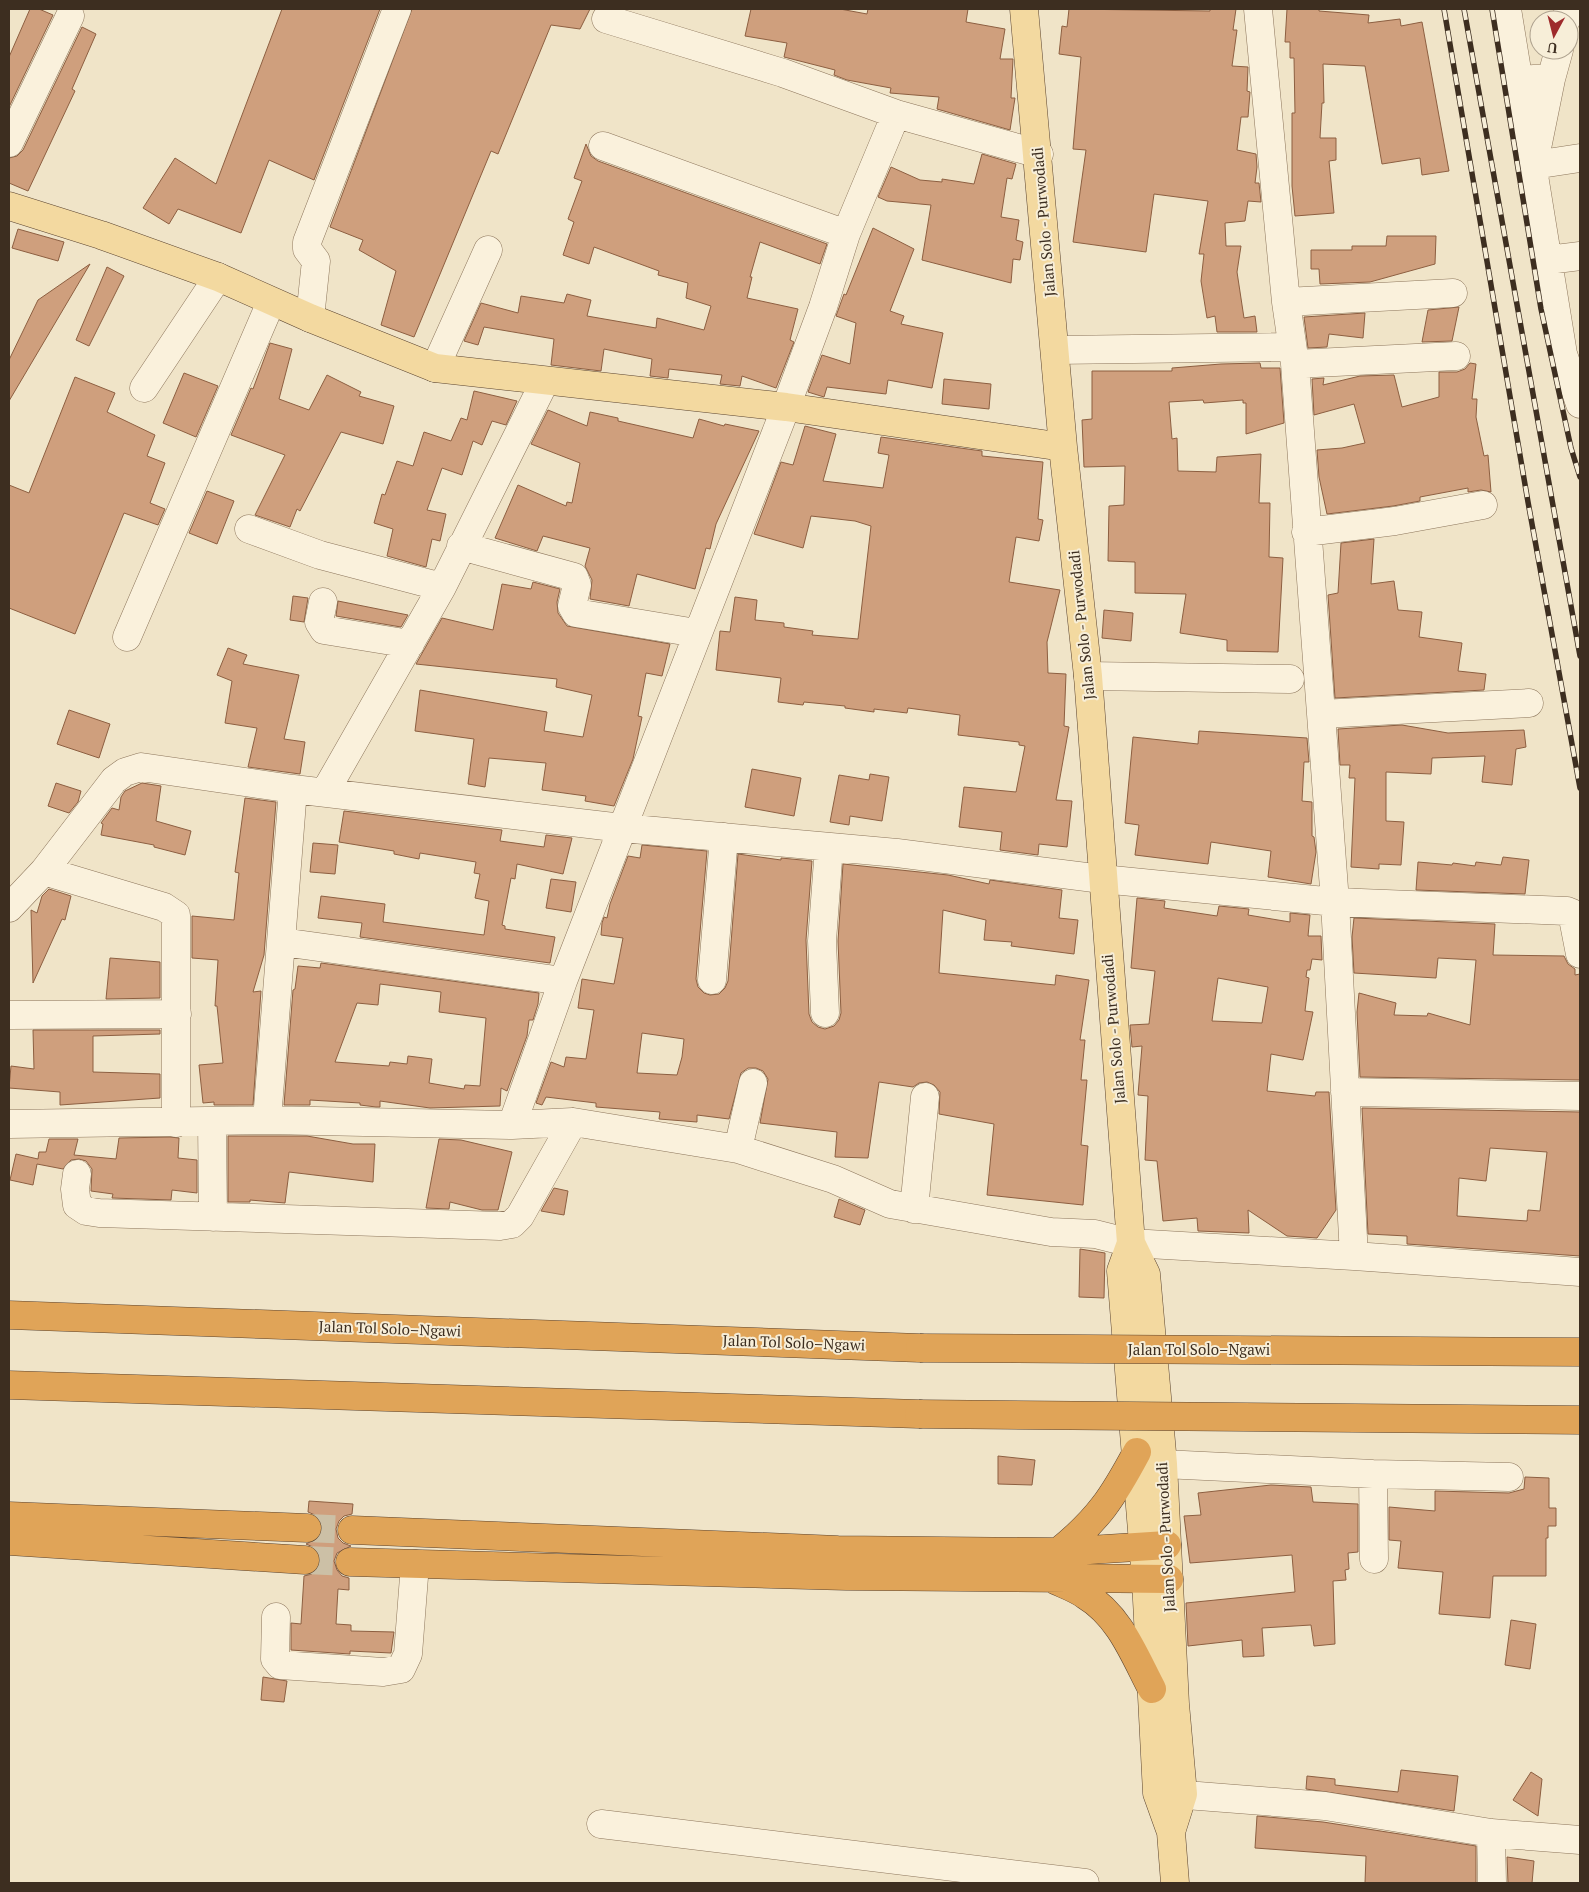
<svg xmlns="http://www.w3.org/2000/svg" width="1589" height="1892" font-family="'PT Serif',serif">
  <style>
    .building { fill: #cf9f7d; stroke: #8d5f41; fill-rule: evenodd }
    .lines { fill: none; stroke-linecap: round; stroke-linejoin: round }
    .highway-tunnel { stroke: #ccc0a6; stroke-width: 28; stroke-dasharray: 28 14; stroke-linecap: butt }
    .minor-casing { stroke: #8d765c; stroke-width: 29 }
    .major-casing { stroke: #5b4430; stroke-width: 29 }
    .highway-casing { stroke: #5b4430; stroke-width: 29 }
    .minor { stroke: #faf1dc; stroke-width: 28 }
    .major { stroke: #f3d9a0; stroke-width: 28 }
    .highway { stroke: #e0a458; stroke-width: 28 }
    .rail-casing { stroke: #3d2e20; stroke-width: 5.5 }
    .rail { stroke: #f7eed8; stroke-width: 4; stroke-dasharray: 11; stroke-linecap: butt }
    .highway-bridge-casing { stroke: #5b4430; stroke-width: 29; stroke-linecap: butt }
    .highway-bridge { stroke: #e0a458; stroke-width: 28 }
    .labels { text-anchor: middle; stroke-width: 4; stroke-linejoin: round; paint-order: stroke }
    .street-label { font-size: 15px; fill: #3d2e20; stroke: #f7eed8 }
  </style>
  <rect width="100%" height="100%" fill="#f0e4c8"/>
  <path class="building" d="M30 9H39L53 15 9 107V57Z
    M282 9H380L314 180 269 160 241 233 178 209 169 224 143 208 175 158 216 184Z
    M412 9H590L580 29 551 25 498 154 491 151 414 337 381 325 396 271 359 250 363 240 330 227Z
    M751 9H840L867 14 868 9H968L966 22 1005 29 1000 59H1013L1011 98H1015L1010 130 937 109 939 97 890 93 891 88 847 80 834 75 835 70 784 57 787 43 745 36Z
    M1069 9 1210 11V9H1236L1233 30H1237L1232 66 1248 67 1247 91 1250 92 1248 117H1241L1237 150 1256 154 1257 167 1255 183H1259L1261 202 1248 201 1245 221 1225 223 1226 246H1241L1237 272 1244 318 1255 316 1257 332H1217L1215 316 1207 318 1201 281 1204 254H1199L1208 201 1154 194 1146 252 1073 242 1086 150 1073 149 1081 57 1059 54 1062 26 1067 27Z
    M1287 9H1319V11L1369 15 1368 23 1400 19 1401 26 1422 22 1449 171 1422 175 1420 158 1382 164 1365 66 1323 64 1324 103H1322L1320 138H1336V160L1329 161 1334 213 1295 216 1292 186V113H1295L1294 58H1290V42H1285Z
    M82 27 96 34 72 89 75 91 28 191 9 183V158L17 156 23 150Z
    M586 144 591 156 598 161 827 244 820 264 760 242 750 277H752L747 298 798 309 790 340 794 342 776 388 742 376 740 386 720 384 722 375 669 369 668 378 650 376 652 359 604 349 601 371 551 365 554 339 484 327 478 345 464 341 481 303 518 313 521 296 564 303 567 294 591 300 587 316 656 328 657 318 704 330 711 306 686 298 688 283 658 275 659 271 594 247 589 264 563 255 574 222 568 219 582 181 574 178Z
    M982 154 1016 164 1012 179 1007 178 1001 217 1019 220 1016 240 1023 242 1020 260 1013 259 1011 283 922 260 931 205 887 201 878 197 891 167 920 180 942 182V179L974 184Z
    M873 228 914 249 890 311 904 316 901 324 943 333 932 388 888 380 886 394 827 387 824 397 808 392 822 355 850 364 856 323 836 316 844 294 846 295Z
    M18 229 64 242 58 261 12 248Z
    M1387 236H1436L1435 264 1370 282 1320 284 1319 269H1311V250H1352V246H1386Z
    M90 264 9 401V360L38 300Z
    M107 267 124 276 89 346 76 340Z
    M1459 307 1452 341 1422 342 1428 310Z
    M1365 313 1363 338 1329 334 1327 347 1308 348 1304 317Z
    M270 343 292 349 279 399 309 410 327 375 361 392 359 396 394 406 383 444 341 432 300 511 297 509 290 527 255 515 285 455 231 435 251 388 253 389Z
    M1260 363 1261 368H1280L1284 423 1246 434V403H1243V400L1204 403 1203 400 1169 402 1172 439 1177 438 1178 471 1216 472 1217 457 1261 454 1259 503H1270L1269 557 1283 558 1278 652 1227 651V640L1180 633 1186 594 1135 593V562L1108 561 1109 506 1124 505 1125 466 1084 467 1082 420 1092 419V371H1172V368L1221 364Z
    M1470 363 1476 364 1472 399H1477L1476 417 1484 456 1488 455 1491 492 1481 490 1468 492V488L1420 497V501L1393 506 1327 514 1319 477 1317 450 1342 448 1365 443 1354 404 1314 415 1312 379 1324 378 1323 385 1360 376 1394 375 1402 407 1439 397V372H1457L1465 369Z
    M184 373 218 386 196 437 163 423Z
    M75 377 115 393 107 412 155 435 147 456 165 463 150 503 165 509 158 525 124 513 75 634 9 608V485L29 493Z
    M944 379 991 384 989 409 942 404Z
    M474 391 517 401 506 425 492 421 482 445 473 441 462 475 442 468 427 510 446 514 440 541 432 539 426 567 387 556 393 529 374 523 382 494 385 495 397 461 413 466 424 432 451 441 461 418 467 420Z
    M548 410 587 426 590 412 618 418V421L693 438 699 419 724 426 725 424 759 431 716 524 710 549 706 548 695 589 637 574 629 606 590 599 592 580 585 566 590 548 543 536 537 551 495 538 518 485 566 506 567 502 572 503 580 463 531 444Z
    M805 426 836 434 823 481 883 488 889 455 878 453 881 437 982 451V456L1043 462 1038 519 1043 520 1039 541 1016 537 1009 582 1060 590 1047 642 1048 673 1066 674 1064 726 1069 727 1056 800 1072 801 1067 847 1039 844 1038 855 1000 850 1002 832 959 827 964 787 1016 792 1025 746 1019 745V742L958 735 960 715 908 708 907 713 874 709V712L845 708V706L804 702 803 705 778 702 781 678 716 670 720 631 730 632 735 597 757 600 755 620 784 623V627L813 631 812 635 858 639 871 526 855 521 811 516 803 548 754 534 781 462 793 465Z
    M207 491 234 501 217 544 189 533Z
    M1374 539 1371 584 1394 581 1398 610 1422 612 1419 637 1462 643 1458 671 1486 674 1484 690 1335 698 1328 595 1338 593 1341 543Z
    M533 582 560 589 557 602 558 613 567 626 670 644 662 676 646 673 638 716 642 717 633 759 614 806 585 801 586 796 542 790 546 763 489 758 485 787 468 784 474 739 415 731 420 690 547 712 544 731 583 737 592 695 556 687 557 679 416 664 442 618 493 630 502 584 531 589Z
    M293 596 308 598 304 622 290 620Z
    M338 601 408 615 401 627 336 616Z
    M1104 610 1133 613 1131 641 1102 638Z
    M228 648 247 655 243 664 299 675 284 739 305 742 300 774 248 767 257 728 225 723 232 681 217 675Z
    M69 710 110 724 99 758 57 744Z
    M1402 725 1448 733 1524 730 1526 747 1516 749 1512 785 1482 782 1485 756 1432 758 1431 774 1386 772V821L1404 822 1401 865 1379 864V869L1351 867 1355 778H1349L1350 765H1340L1338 729Z
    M1199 731 1307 738 1309 762H1304L1302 801 1312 802V836L1314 837 1316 852 1311 884 1268 877 1271 851 1211 842 1208 864 1135 855 1139 825 1125 823 1133 737 1198 744Z
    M752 769 801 778 794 816 745 807Z
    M870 774 889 777 882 821 850 816 849 825 830 822 839 775 869 780Z
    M56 783 81 791 78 802 69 813 48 806Z
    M142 783 161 786 156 821 191 831 185 855 154 847V845L101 835 103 824 101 823 112 808 119 810 121 797 125 791Z
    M245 798 276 802 264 955 253 992 261 991 253 1105H214V1102L203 1103 199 1065 223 1063 217 1006H215L218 960 192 958V916L234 920 239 873 235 872Z
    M344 811 502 830 500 841 544 847 546 835 572 838 563 874 517 864 515 879 511 878 502 925 505 926V929L555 937 550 963 360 937 362 923 318 918 321 896 385 904 383 922 484 935 489 901 475 898 480 874 474 873 476 862 420 853 419 859 394 854V851L339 842Z
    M313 843 338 845 335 874 310 872Z
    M642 845 707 851 696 979 698 987 704 993 710 995 719 994 725 988 728 981 738 854 781 860V858L812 861 806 940 809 1014 812 1022 818 1027 825 1029 834 1026 839 1020 841 1013 838 941 843 864 948 875 989 884 990 880 1062 890 1059 918 1078 920 1074 954 1011 946 1012 942 984 940 986 920 943 910 939 973 1055 985 1056 975 1089 980 1080 1040H1085L1081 1080H1087L1081 1145 1088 1146 1083 1205 987 1195 994 1124 939 1114 940 1092 934 1085 927 1082 919 1083 913 1087 879 1082 868 1158 835 1157 837 1132 760 1123 768 1079 763 1071 756 1068H748L741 1073 729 1119 697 1115V1122L659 1119 660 1112 596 1107V1103L546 1097 542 1105 536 1103 551 1062 564 1067 566 1057 586 1059 594 1010 578 1008 582 979 614 984 623 938 601 935 602 923 604 917 607 918 610 904 628 856 640 858ZM642 1033 684 1039 682 1057 677 1075 637 1073Z
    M1503 857 1529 860 1525 894 1416 890 1418 862 1452 865 1453 863 1475 866 1476 862 1501 865Z
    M551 879 576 882 571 912 546 908Z
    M49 889 71 896 65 920 62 919 33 983 31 910 37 913 42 896Z
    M1137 898 1165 901 1164 908 1217 916 1219 906 1249 909 1248 915 1290 922V913L1310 915 1308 936H1321L1322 960 1312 959 1310 970H1307L1306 977 1309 978 1305 1011 1313 1012 1303 1060 1271 1054 1267 1091 1315 1096 1316 1092H1329L1336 1210 1317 1238 1287 1236 1248 1210 1249 1233 1198 1231 1197 1218 1163 1221 1157 1161 1145 1160 1148 1096 1138 1095 1142 1046 1132 1047 1130 1025 1149 1024 1155 971 1131 968ZM1218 978 1268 987 1262 1023 1212 1021Z
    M1354 918 1495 924 1493 955 1564 956 1568 964 1575 969V975L1580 974V1080L1360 1077 1357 1012 1359 993 1396 1003 1394 1015 1427 1016 1428 1013 1470 1025 1476 960 1438 958 1436 978 1354 973 1352 937Z
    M110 958 160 962V998L106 999Z
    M321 963 539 993 538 1004 533 1020H529L527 1036 507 1091 501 1088 500 1106 430 1108 380 1101V1107H376L360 1105V1103L310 1100V1105H284L293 990 295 989 298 966 320 968ZM380 984 441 992 439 1012 486 1018 480 1086 465 1085 464 1089 429 1083 432 1059 408 1056 407 1064 390 1062 389 1066 335 1062 357 1003 378 1005Z
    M33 1030H160V1034L93 1036V1072L160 1074V1098L60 1105V1092L9 1088 11 1066 34 1069Z
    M1362 1108 1580 1112V1256L1407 1244V1236L1368 1234ZM1490 1148 1547 1152 1540 1211 1528 1210 1527 1221 1457 1216 1459 1178 1486 1181Z
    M228 1136H307L353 1144H375L373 1182 289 1172 285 1203 250 1200V1202H228Z
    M170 1137 179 1138 178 1158 197 1160V1193L172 1190 171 1200 112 1198 113 1194 91 1191 92 1169 86 1161 79 1159 71 1160 63 1169 37 1164 33 1185 10 1180 16 1154 38 1159 39 1152H46L49 1139H78L74 1155 116 1159 119 1138Z
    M439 1139 461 1140 512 1152 498 1210H482L450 1202 449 1209 426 1208Z
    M554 1188 568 1191 564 1215 541 1211Z
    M839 1199 865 1210 860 1225 834 1217Z
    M1080 1249 1105 1253 1104 1298 1079 1297Z
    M998 1456 1035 1460 1032 1485 998 1484Z
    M1525 1477 1549 1478V1508H1556V1526H1548V1538H1546V1576H1493L1490 1618 1439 1614 1443 1572 1398 1568 1401 1541 1389 1540V1507L1435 1511V1491L1509 1493 1524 1489Z
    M1271 1485 1311 1487 1313 1502 1358 1504V1552L1348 1553 1349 1569 1345 1570 1346 1580 1333 1581 1335 1644 1314 1646 1311 1625 1262 1628 1264 1656 1243 1657 1242 1640 1188 1646 1186 1603 1295 1592 1292 1555 1190 1563 1184 1516 1201 1515 1198 1493Z
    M309 1501 353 1504 352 1514 344 1516 339 1521 336 1529 338 1538 343 1543 351 1546 337 1553 334 1561 337 1570 342 1576 349 1578V1590L338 1589 336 1624 351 1625V1631L394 1632 391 1653 350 1651V1654L291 1650V1623L301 1624 304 1576 312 1574 318 1568 320 1561 319 1553 313 1547 306 1544 320 1537 323 1529 321 1520 315 1515 308 1512Z
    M1511 1620 1536 1624 1530 1669 1505 1665Z
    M263 1677 287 1681 284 1702 261 1700Z
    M1401 1770 1458 1776 1454 1811 1306 1789 1307 1776 1335 1779V1785L1398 1792Z
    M1531 1772 1542 1779 1538 1816 1513 1800Z
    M1257 1816 1323 1822 1476 1846V1883H1365L1366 1856 1255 1848Z
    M1507 1857 1534 1861 1532 1883H1508Z"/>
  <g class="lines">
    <path class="highway-tunnel" d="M307 1528 352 1530
      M305 1560 350 1562"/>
    <g class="minor-casing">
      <path id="minor" d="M1507 9 1563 354 1580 404
        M606 19 783 73 896 114 1039 154
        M1566 20 1569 9
        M1533 79H1551L1559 50
        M9 143 70 16
        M603 146 846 234
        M1537 148 1551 79
        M1534 165 1580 158
        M1548 260 1580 256
        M1286 302 1453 293
        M310 318 316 261 307 249V242L397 9
        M1055 350 1292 347
        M1295 364 1456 356
        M435 368 488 250
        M144 388 218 277
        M249 529 320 555 442 587
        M1306 532 1395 521 1483 505
        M461 546 574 577 577 585 572 606 576 613 696 633
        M323 602 319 622 324 630 410 644
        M127 637 271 302
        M1088 676 1290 679
        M1321 714 1529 703
        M325 792 442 587 545 381
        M44 871 164 907 176 915V1123
        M9 908 44 871 114 780 125 772 141 767 293 789 622 828 897 853 1102 879 1335 902 1295 364 1286 302 1258 9
        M282 942 563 981
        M712 980 724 837
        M825 1013 822 941 829 847
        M9 1015 177 1014
        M1345 1092 1580 1096
        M267 1120 293 789
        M212 1121 213 1217
        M9 1124 267 1120 512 1125 573 1122 738 1149 833 1179 890 1204 1051 1232 1095 1234 1131 1243 1354 1256 1335 902 1567 911 1572 913 1580 954
        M512 1125 563 981 786 407 823 307 846 234 896 114
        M738 1149 753 1083
        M77 1174 75 1189 77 1205 86 1211 99 1213 500 1226 512 1224 520 1216 573 1122
        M914 1209 925 1097
        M1354 1256 1580 1272
        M1163 1464 1373 1474 1509 1477
        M1373 1474 1374 1559
        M276 1617 275 1659 280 1665 383 1672 401 1669 408 1654 415 1564
        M1160 1793 1325 1806 1491 1833 1580 1840
        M601 1824 1085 1883
        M1491 1833 1492 1883"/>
    </g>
    <g class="major-casing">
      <path id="major" d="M1024 9 1063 447 1088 676 1131 1243 1146 1274 1163 1464 1175 1704 1183 1794 1171 1832
        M9 206 101 235 218 277 310 318 435 368 786 407 1063 447
        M1131 1243 1121 1271 1146 1580 1157 1793 1171 1832 1175 1883"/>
    </g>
    <g class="highway-casing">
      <path id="highway" d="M9 1315 920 1348
        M9 1385 919 1414
        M9 1516 307 1528
        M352 1530 838 1550 1058 1552 1167 1545
        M9 1541 305 1560
        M1058 1552C1098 1520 1113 1497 1137 1452
        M350 1562 846 1576 1169 1579
        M1057 1581C1066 1585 1077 1589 1085 1595 1120 1616 1134 1655 1152 1689"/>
    </g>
    <use href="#minor" class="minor"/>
    <use href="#major" class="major"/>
    <use href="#highway" class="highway"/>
    <g class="rail-casing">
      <path id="rail" d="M1444 9 1528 502 1580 788
        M1464 9 1580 656
        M1492 9 1541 309 1571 448 1580 477"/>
    </g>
    <use href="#rail" class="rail"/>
    <g class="highway-bridge-casing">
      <path id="highway-bridge" d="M920 1348 1580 1352
        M919 1414 1580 1420"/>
    </g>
    <use href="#highway-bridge" class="highway-bridge"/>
  </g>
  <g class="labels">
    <g class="street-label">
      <text transform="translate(1044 222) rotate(-95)" y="5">Jalan Solo - Purwodadi</text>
      <text transform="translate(1082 625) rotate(-96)" y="5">Jalan Solo - Purwodadi</text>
      <text transform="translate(1114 1029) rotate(-95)" y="5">Jalan Solo - Purwodadi</text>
      <text transform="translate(390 1329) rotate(2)" y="5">Jalan Tol Solo–Ngawi</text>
      <text transform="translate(794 1343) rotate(2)" y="5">Jalan Tol Solo–Ngawi</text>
      <text x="1199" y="1355">Jalan Tol Solo–Ngawi</text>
      <text transform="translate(1166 1537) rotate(-93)" y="5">Jalan Solo - Purwodadi</text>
    </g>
  </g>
  <rect width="1589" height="1892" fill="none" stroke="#3d2e20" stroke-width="20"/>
  <g transform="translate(1554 35) rotate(187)"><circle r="24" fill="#f7eed8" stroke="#ada18e"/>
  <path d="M0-4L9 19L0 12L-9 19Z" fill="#9e2a2b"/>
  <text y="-8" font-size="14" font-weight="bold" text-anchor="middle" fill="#3d2e20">U</text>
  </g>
</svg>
